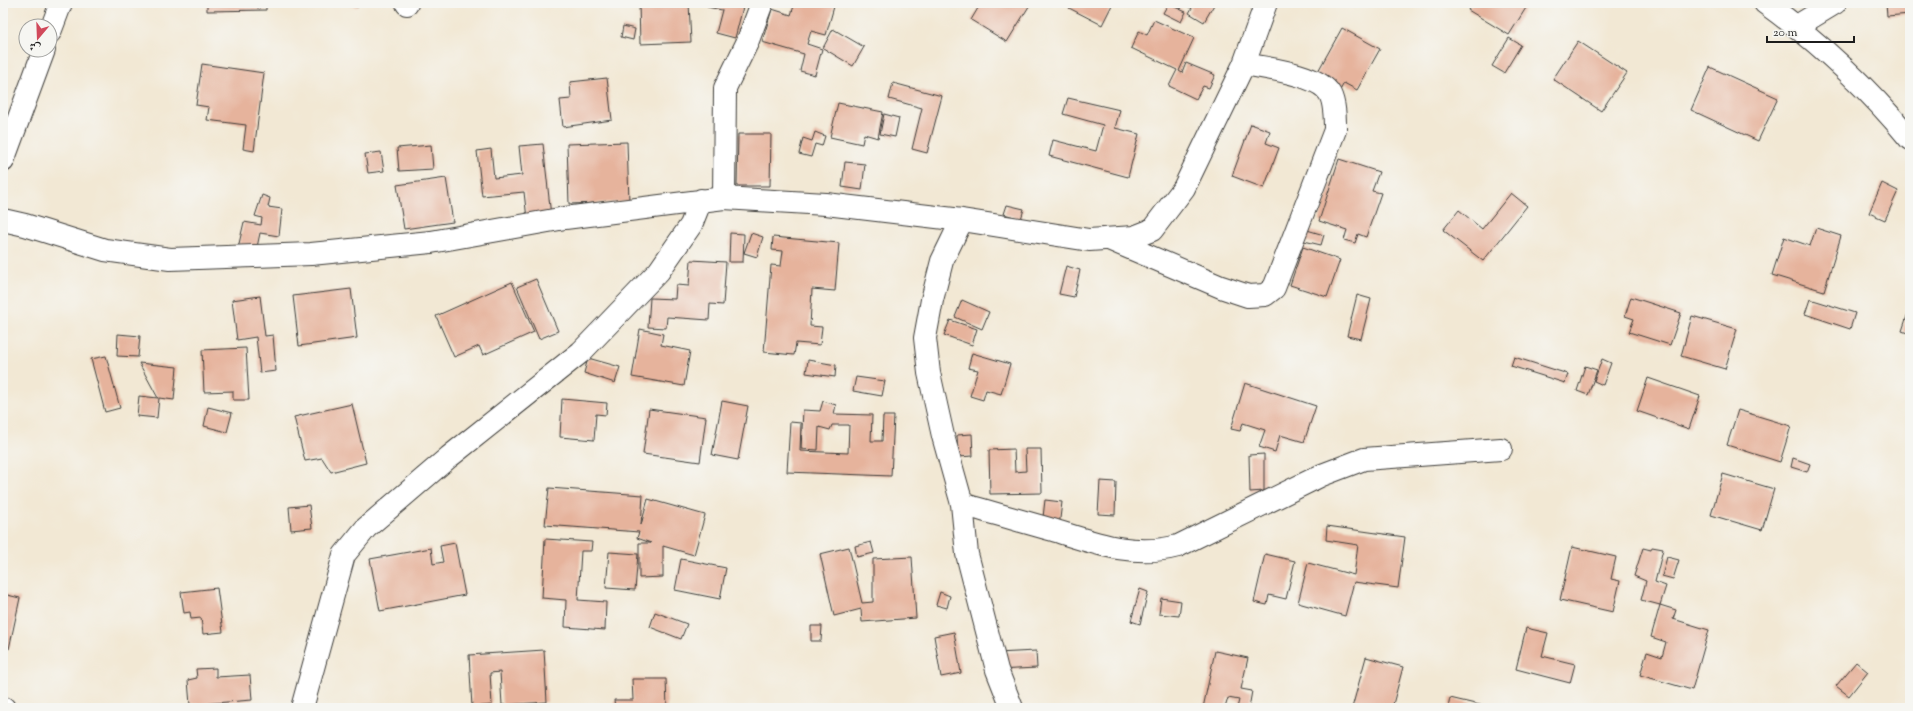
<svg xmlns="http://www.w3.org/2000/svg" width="1913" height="711" font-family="'Sorts Mill Goudy',Amiri,serif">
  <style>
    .building { fill: #e6b39c }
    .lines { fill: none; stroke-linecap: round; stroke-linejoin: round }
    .minor-casing { stroke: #3c3b38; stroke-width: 24 }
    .minor { stroke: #fff; stroke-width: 22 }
  </style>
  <rect width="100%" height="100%" fill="#f6f6f2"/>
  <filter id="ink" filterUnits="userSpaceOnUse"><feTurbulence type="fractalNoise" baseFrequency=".025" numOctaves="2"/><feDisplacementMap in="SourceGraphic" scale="8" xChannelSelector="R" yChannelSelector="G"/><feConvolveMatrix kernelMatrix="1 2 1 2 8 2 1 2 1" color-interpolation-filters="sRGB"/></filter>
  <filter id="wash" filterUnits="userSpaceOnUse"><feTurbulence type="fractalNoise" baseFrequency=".012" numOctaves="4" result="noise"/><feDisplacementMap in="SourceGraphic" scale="16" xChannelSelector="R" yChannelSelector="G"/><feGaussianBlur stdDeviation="0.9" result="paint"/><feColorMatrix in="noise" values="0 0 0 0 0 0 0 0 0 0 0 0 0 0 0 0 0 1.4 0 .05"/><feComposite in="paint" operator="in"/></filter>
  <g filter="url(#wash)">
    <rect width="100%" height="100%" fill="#f2e8d4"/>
    <g id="blocks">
      <path class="building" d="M207 3H266V10L207 11Z
        M336 3H358V7Z
        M639 3H689L691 42 640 44Z
        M708 3H744L735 38 716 33 722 10 707 7Z
        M795 3 805 5 806 3H835L826 35 811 31 807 44 822 49 815 75 800 71 804 54 762 42 772 9 791 15Z
        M981 3H1031L1007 42 971 20Z
        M1071 3H1113L1102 25 1069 8Z
        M1171 3H1184L1181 9Z
        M1184 3H1215L1204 22 1189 13 1192 8 1183 5Z
        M1472 3H1529L1509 35 1468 10Z
        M1886 3H1910V14L1887 16Z
        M1168 4 1186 12 1181 22 1163 13Z
        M1154 20 1194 38 1179 71 1182 73 1186 63 1215 75 1209 88 1203 86 1196 99 1169 86 1177 70 1131 48 1139 31 1147 35Z
        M623 26 635 29 633 40 621 37Z
        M1342 28 1380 49 1357 90 1344 83 1337 96 1312 82Z
        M833 29 864 47 853 66 823 48Z
        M1509 38 1521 45 1504 73 1492 66Z
        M1578 41 1627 73 1601 111 1553 79Z
        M202 64 264 73 254 151 243 149 246 125 207 120 209 107 196 105Z
        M1710 67 1778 98 1758 141 1691 110Z
        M607 78 612 120 563 127 560 100 571 99 570 82Z
        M893 83 942 96 927 153 912 149 922 108 889 99Z
        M1068 98 1120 110 1115 128 1139 134 1128 177 1049 156 1053 140 1096 151 1103 125 1063 114Z
        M838 103 883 112 878 138 864 134 862 144 830 137Z
        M884 114 899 118 895 137 880 134Z
        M1251 124 1270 131 1266 143 1279 148 1264 188 1232 176Z
        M815 132 825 136 822 146 815 144 811 157 799 154 803 138 812 141Z
        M738 134H771L770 186H737Z
        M627 142 629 202 569 204 567 144Z
        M543 144 551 216 527 219 524 192 482 196 477 151 491 149 494 178 522 175 519 146Z
        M431 145 433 169 399 171 397 148Z
        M381 152 384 171 368 173 365 154Z
        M1339 159 1379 172 1372 191 1381 193 1366 237 1358 234 1355 243 1344 240 1347 230 1319 221Z
        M845 162 865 164 862 190 842 187Z
        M446 178 453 222 404 229 397 185Z
        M1882 183 1898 191 1885 220 1869 213Z
        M1511 193 1527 206 1483 261 1443 230 1459 210 1482 229Z
        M262 195 270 198 268 207 282 209 279 236 260 233 256 252 238 248 244 222 261 225 262 218 255 216Z
        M1007 205 1024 209 1021 219 1004 214Z
        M1816 228 1841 236 1824 291 1772 275 1784 237 1810 246Z
        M1307 230 1324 235 1321 245 1304 241Z
        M730 233 744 234 743 262H729Z
        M751 233 763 237 757 257 744 253Z
        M773 237 839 243 835 291 812 289 810 326 822 327 820 345 796 343 794 355 764 352 771 265 781 266 783 251 772 250Z
        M1303 247 1340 260 1327 297 1290 285Z
        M691 260 726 262 723 305 710 304 709 320 667 317 666 328 648 327 650 298 675 299 676 285 689 286Z
        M1066 266 1080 270 1074 297 1059 294Z
        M536 279 558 331 539 339 517 287Z
        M512 282 534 332 483 355 479 346 454 357 436 316Z
        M351 289 357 338 299 346 293 296Z
        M1357 295 1371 299 1361 339 1347 336Z
        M260 296 265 336 273 335 276 371 260 373 256 337 237 340 232 300Z
        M1631 297 1681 313 1670 345 1629 332 1634 319 1625 316Z
        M1810 299 1855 313 1850 329 1805 314Z
        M962 300 989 312 982 329 955 317Z
        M1910 307V334L1902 331Z
        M1692 316 1737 329 1725 369 1681 356Z
        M950 320 977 329 972 345 944 335Z
        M640 329 663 334 661 345 690 351 684 386 632 377Z
        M118 334 140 336 138 357 117 356Z
        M246 348 249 400H233V391L204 392 202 350Z
        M972 353 1010 364 1001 394 986 390 983 400 970 396 978 370 968 368Z
        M106 356 120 408 105 412 91 359Z
        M1514 357 1568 374 1565 383 1511 366Z
        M588 358 620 367 615 383 584 373Z
        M1602 359 1611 363 1603 385 1594 381Z
        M808 360 836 365 835 377 806 373Z
        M139 363 177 367 174 400 159 398 157 418 137 416 139 396 158 398Z
        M1585 366 1597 370 1588 395 1577 391Z
        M856 377 885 381 882 396 853 391Z
        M1648 378 1700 396 1689 429 1637 411Z
        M1245 383 1316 406 1304 442 1280 435 1275 452 1259 447 1265 430 1243 423 1240 431 1231 429Z
        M562 399 607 403 606 415 596 414 594 440 560 437Z
        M722 401 748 406 738 460 712 455Z
        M823 401 836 405 834 414 872 415 871 441H882L883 416H894L891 476 787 472 790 422 801 423 800 451 848 453 849 425H832L830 430 819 427 818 450 801 449 803 410 820 411Z
        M352 404 366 463 331 472 322 458 305 461 294 417Z
        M208 407 232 413 227 432 204 426Z
        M649 409 706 417 700 462 643 454Z
        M1738 410 1791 426 1780 462 1727 445Z
        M972 434 973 456 958 457 957 435Z
        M1014 449 1015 472 1026 471 1025 449H1041L1042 493 990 494 989 450Z
        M1264 454V491L1250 492 1249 455Z
        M1793 458 1810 464 1807 472 1791 467Z
        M1723 474 1774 489 1762 530 1711 515Z
        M1100 481 1116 482 1115 515 1098 514Z
        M549 488 643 495 641 525 648 499 705 515 694 555 663 546V577L639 578V543H651L637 538 639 532 545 525Z
        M1045 500 1062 502 1059 527 1042 526Z
        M309 505 312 528 291 530 289 507Z
        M1327 526 1405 537 1398 588 1354 582 1345 616 1298 603 1308 563 1354 575 1358 545 1326 540Z
        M545 539 592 542 591 551H581L578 600 606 602 605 630 565 627 566 600 542 598Z
        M871 542 874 553 857 557 855 546Z
        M455 543 465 595 380 611 370 559 431 548 433 564 443 562 440 546Z
        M849 547 862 603 873 602V559L912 557 916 618 862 622 861 609 834 616 820 554Z
        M1572 547 1616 557 1611 579 1620 581 1613 612 1560 600Z
        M1652 547 1663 549 1655 582 1666 586 1660 605 1641 600 1646 581 1634 576 1643 548 1651 550Z
        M609 552 638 554 635 590 606 588Z
        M1265 554 1295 561 1286 599 1269 595 1267 605 1254 602Z
        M1667 557 1679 560 1673 579 1662 576Z
        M681 559 726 568 720 599 675 590Z
        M217 588 223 632 203 634 201 618 191 619 190 612 184 613 181 592Z
        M1140 589 1148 592 1140 624 1131 621Z
        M940 592 950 596 947 608 936 605Z
        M3 594 20 598 9 649 3 647Z
        M1161 598 1181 601 1179 616 1159 614Z
        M1660 605 1676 610 1673 619 1709 630 1692 690 1640 675 1647 652 1662 657 1666 642 1651 637Z
        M655 612 687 624 681 639 650 627Z
        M811 626H822L821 641H811Z
        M1526 628 1548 633 1542 656 1575 664 1570 683 1516 669Z
        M954 632 961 673 941 677 934 636Z
        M544 650 547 702 502 705 500 672 490 673 492 705 472 707 469 655Z
        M1036 651 1037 668 997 670V653Z
        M1215 651 1248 658 1241 689 1252 691 1249 708H1237L1239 700 1228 698 1225 708H1203Z
        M1366 657 1403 667 1392 708H1352Z
        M1856 662 1868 672 1849 696 1836 686Z
        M216 668V677L250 675 252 700 190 705 188 680 197 678 196 669Z
        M632 679H666L667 708H615L614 700H633Z
        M1450 698 1488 707V708H1448Z"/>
    </g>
  </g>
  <g filter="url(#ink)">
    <use href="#blocks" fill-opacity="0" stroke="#3c3b38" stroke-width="1"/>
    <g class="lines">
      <g class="minor-casing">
        <path id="minor" d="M1765 3C1819 42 1868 88 1910 139
          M407 4V3
          M1797 26 1835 3
          M50 32 61 3
          M3 161 44 50
          M724 198 725 88 747 43 762 3
          M3 220 25 225 105 250 170 259 311 254 431 242 565 218 724 198 826 204 962 220 1089 240 1134 237 1152 230 1184 188 1244 64 1266 3
          M962 220 942 261 932 300 925 338 929 373 943 436 962 504 967 554 997 670 1012 708
          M1111 240 1221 287 1248 296 1265 295 1274 288 1335 130C1335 118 1335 104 1330 94 1319 74 1265 68 1244 64
          M962 504C992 513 1022 521 1053 530 1095 543 1133 558 1178 546L1322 475 1364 459 1501 449
          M3 708H4
          M302 708 344 555 366 528 449 457 581 352 659 271 691 225 701 200"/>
      </g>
      <use href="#minor" class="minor"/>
    </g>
  </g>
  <rect width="1913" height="711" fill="none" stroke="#f6f6f2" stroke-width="16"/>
  <g transform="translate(38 38) rotate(199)"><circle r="19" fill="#f6f6f2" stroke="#9f9f9c"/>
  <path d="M0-3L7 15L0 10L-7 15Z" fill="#d1495b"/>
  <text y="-6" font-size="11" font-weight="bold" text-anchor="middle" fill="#1c1c1c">ش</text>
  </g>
  <path d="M1767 36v6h87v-6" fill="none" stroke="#1c1c1c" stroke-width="2"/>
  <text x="1773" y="36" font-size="12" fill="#1c1c1c" stroke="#f6f6f2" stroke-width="3" paint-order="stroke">20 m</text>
</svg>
